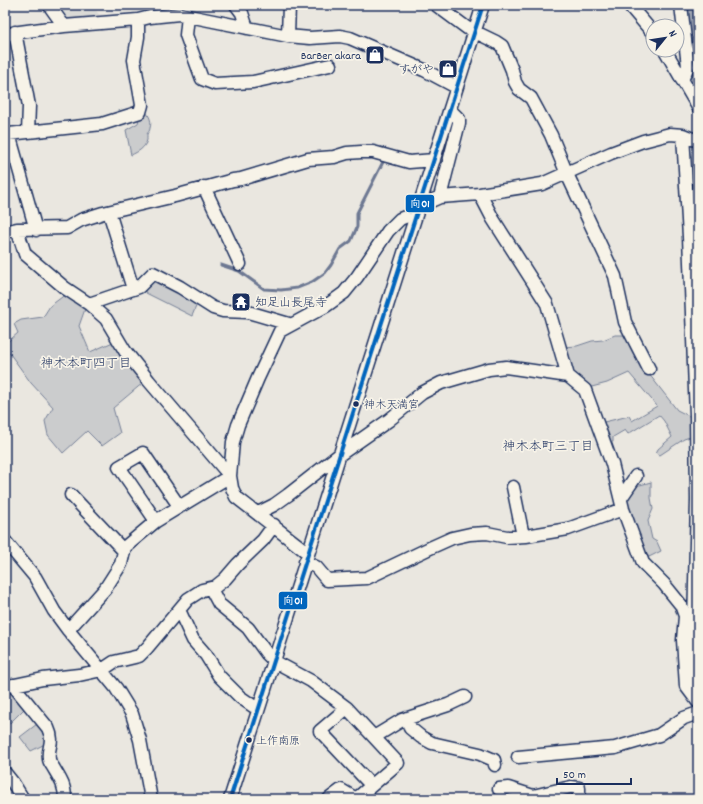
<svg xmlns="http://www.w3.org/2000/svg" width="703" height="804" font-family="Dekko,'Klee One',sans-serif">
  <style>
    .built { fill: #dadad6 }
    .green { fill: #cbcccd; stroke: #737e96 }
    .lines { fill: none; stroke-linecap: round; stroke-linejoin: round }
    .stream { stroke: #6d7892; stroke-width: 3 }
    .river { stroke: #a3a8b4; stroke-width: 18 }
    .minor-casing { stroke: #1b2f5e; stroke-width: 15 }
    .minor { stroke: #f7f3e8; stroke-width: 12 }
    .bus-1-casing { stroke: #f7f3e8; stroke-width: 7 }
    .bus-1 { stroke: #0065bd; stroke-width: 4 }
    .bus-dot { fill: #1b2f5e; stroke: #f7f3e8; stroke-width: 1.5 }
    .labels { text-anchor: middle; stroke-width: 3.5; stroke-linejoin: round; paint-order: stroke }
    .bus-label { font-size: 11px; fill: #1b2f5e; stroke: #f7f3e8; text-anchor: start }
    .poi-label { font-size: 12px; fill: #1b2f5e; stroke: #f7f3e8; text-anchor: end }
    .neighbourhood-label { font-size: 13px; fill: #1b2f5e; stroke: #f7f3e8 }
    .line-badge { stroke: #f7f3e8; stroke-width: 1.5 }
    .badge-label { font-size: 11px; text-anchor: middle; font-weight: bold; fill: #fff }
  </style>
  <rect width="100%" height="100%" fill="#eae7e0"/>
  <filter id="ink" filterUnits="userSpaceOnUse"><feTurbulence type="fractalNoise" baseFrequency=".025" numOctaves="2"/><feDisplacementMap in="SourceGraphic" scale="8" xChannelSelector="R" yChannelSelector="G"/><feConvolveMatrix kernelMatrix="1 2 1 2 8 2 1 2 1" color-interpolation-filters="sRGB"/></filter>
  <g filter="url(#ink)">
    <path class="built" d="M52 5H93L102 20 77 22 60 17Z"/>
    <path class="green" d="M145 111C150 116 152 122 150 128 150 131 148 132 147 134 147 135 147 139 147 140 145 148 138 152 131 155L126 130 138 123 139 119 143 117Z
      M158 280 197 304 192 316 146 293 143 288 149 281Z
      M66 294 85 309 79 326 90 352 113 342 144 382 113 408 120 433 102 446 87 431 63 453 48 435 45 421 53 407 31 383 5 347V344L18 333 14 324 21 320 43 317 50 306Z
      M615 335H626L642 365 677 410 693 418V436L684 439 660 455 656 453 658 449 672 437 664 421 659 415 628 434 625 430 613 437V442H609L603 426 604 422 629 416 632 421 657 406 629 373 607 383 588 388 576 378 564 347 577 346 592 341 603 340Z
      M651 482V498L653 509 648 521 652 539 657 542 661 551 645 559 624 501 635 483 640 485Z
      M9 690 24 709 9 724 5 719V691Z
      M37 724 44 733 46 741 43 745 31 751 20 737Z"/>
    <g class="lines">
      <path class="stream" d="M221 265 239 271 264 289 281 290 297 288 312 282 325 273 331 265 340 249 351 241 357 227V213L384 160"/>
      <path class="river" d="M692 5 696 36 698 77"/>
      <g class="minor-casing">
        <path id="minor" d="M49 5 64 26
          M236 5 242 13 247 28
          M436 5 467 28 496 42 502 46 512 70 515 82 519 89 531 98 551 135 567 174 615 276 625 322 649 369
          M629 5 653 33
          M681 5 688 66 682 80
          M188 16 186 35 202 79 215 84 253 82 330 65
          M15 32 29 106 28 132
          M5 34 64 26 138 20 150 17 179 14 288 36 310 38 340 36 350 38 424 70 456 87
          M288 36 289 5
          M665 50 698 107
          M683 135 689 237 696 415 697 500 693 667 698 700
          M204 187 240 264
          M480 194 493 219 547 304 568 376 585 390 612 464 623 509 643 563 664 584 681 605 685 616 683 640 686 686 698 702
          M440 197 459 123V119L450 110
          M431 201 440 197 480 194 542 184 611 153 643 141 670 134 683 135 698 141
          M109 212 133 289
          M17 229 25 254 65 288 89 304 106 319 125 351 149 381 230 476 232 488 236 497 308 553
          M36 230 9 134 102 124 140 112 142 105 134 60 138 37V20
          M5 232 17 229 67 228 81 220 103 213 175 196 233 180 241 179 308 159 334 157 347 153 361 152H373L409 162 434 160
          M89 304 139 287 153 273 180 287 213 308 223 311 248 312 289 324
          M513 487 523 536
          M71 495 124 551
          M621 498 636 476
          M258 513 274 505 288 495 339 455 389 420 422 393 441 383 489 369 506 367 568 376
          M156 521 119 467 143 453 179 506
          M5 541 35 577 54 611 68 630 116 688 132 714 140 740 151 799
          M305 562 316 567 327 580 367 578 432 547 452 538 470 534 487 533 507 537 526 536 568 529 623 509
          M211 589 219 604 248 628 267 654 274 661 311 681 347 708 398 763 356 799 341 790 329 799
          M179 610 193 640 206 655 219 676 240 697 253 706 259 708
          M68 630 105 589 121 564 125 547 156 521 230 476 233 442 238 425 258 378 280 331 326 306 344 293 357 277 388 231 400 219 405 217
          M13 685 48 728C55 743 47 747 49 759 49 762 52 765 53 767 60 779 65 785 65 799
          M5 687 43 679 79 675 102 670 114 662 139 656 147 648 188 599 202 590 215 587 225 579 238 564 263 540 274 525
          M347 708 320 731 371 785
          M407 718 410 728 421 737 432 743 480 754 494 760 495 765
          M374 737 402 720 448 705 465 697
          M518 757 615 748 659 735 684 718 698 713
          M5 773 13 783 23 799
          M499 789 508 788 533 796 571 787 579 788V799
          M230 799 483 5"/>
      </g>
      <use href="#minor" class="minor"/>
      <g class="bus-1-casing">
        <path id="bus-1" d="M230 799 483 5"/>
      </g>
      <use href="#bus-1" class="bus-1"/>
    </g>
  </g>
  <defs>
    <g id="shop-square" transform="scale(1)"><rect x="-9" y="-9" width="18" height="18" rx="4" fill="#1b2f5e" stroke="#f7f3e8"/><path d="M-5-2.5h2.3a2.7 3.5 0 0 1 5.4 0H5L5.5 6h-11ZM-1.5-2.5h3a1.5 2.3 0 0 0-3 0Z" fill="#fff"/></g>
    <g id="temple-square" transform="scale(1)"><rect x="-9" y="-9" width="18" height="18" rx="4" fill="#1b2f5e" stroke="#f7f3e8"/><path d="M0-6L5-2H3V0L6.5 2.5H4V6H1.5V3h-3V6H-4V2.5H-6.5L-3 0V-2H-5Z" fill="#fff"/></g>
  </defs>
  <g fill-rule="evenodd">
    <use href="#shop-square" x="375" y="55"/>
    <use href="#shop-square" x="448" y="69"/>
    <use href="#temple-square" x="241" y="302"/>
  </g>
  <g class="bus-dot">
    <circle cx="356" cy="404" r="3.5"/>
    <circle cx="249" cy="740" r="3.5"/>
  </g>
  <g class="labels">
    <g class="bus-label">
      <text x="364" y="408">神木天満宮</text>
      <text x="256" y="744">上作南原</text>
    </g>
    <g class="poi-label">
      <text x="361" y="59">BarBer akara</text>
      <text x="434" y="73">すがや</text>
      <text x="255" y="306" text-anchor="start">知足山長尾寺</text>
    </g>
    <g class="neighbourhood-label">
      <text x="86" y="367">神木本町四丁目</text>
      <text x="548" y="450">神木本町三丁目</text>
    </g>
  </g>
  <g class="line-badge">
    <rect x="405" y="194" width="30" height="19" rx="4" fill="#0065bd"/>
    <rect x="278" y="591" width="30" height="19" rx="4" fill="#0065bd"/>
  </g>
  <g class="badge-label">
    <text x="420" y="207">向01</text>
    <text x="293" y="604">向01</text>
  </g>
  <rect width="703" height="804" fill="none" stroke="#f7f3e8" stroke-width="20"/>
  <rect x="10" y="10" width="683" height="784" fill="none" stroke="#1b2f5e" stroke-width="1.5" filter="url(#ink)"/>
  <g transform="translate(665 38) rotate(60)"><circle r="19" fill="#f7f3e8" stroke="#9fa5b1"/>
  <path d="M0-3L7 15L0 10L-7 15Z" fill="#1b2f5e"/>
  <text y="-6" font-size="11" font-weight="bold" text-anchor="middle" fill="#1b2f5e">N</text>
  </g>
  <path d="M557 778v6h74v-6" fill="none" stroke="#1b2f5e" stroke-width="2"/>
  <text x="563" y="778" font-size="12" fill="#1b2f5e" stroke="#f7f3e8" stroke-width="3" paint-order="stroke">50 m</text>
</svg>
